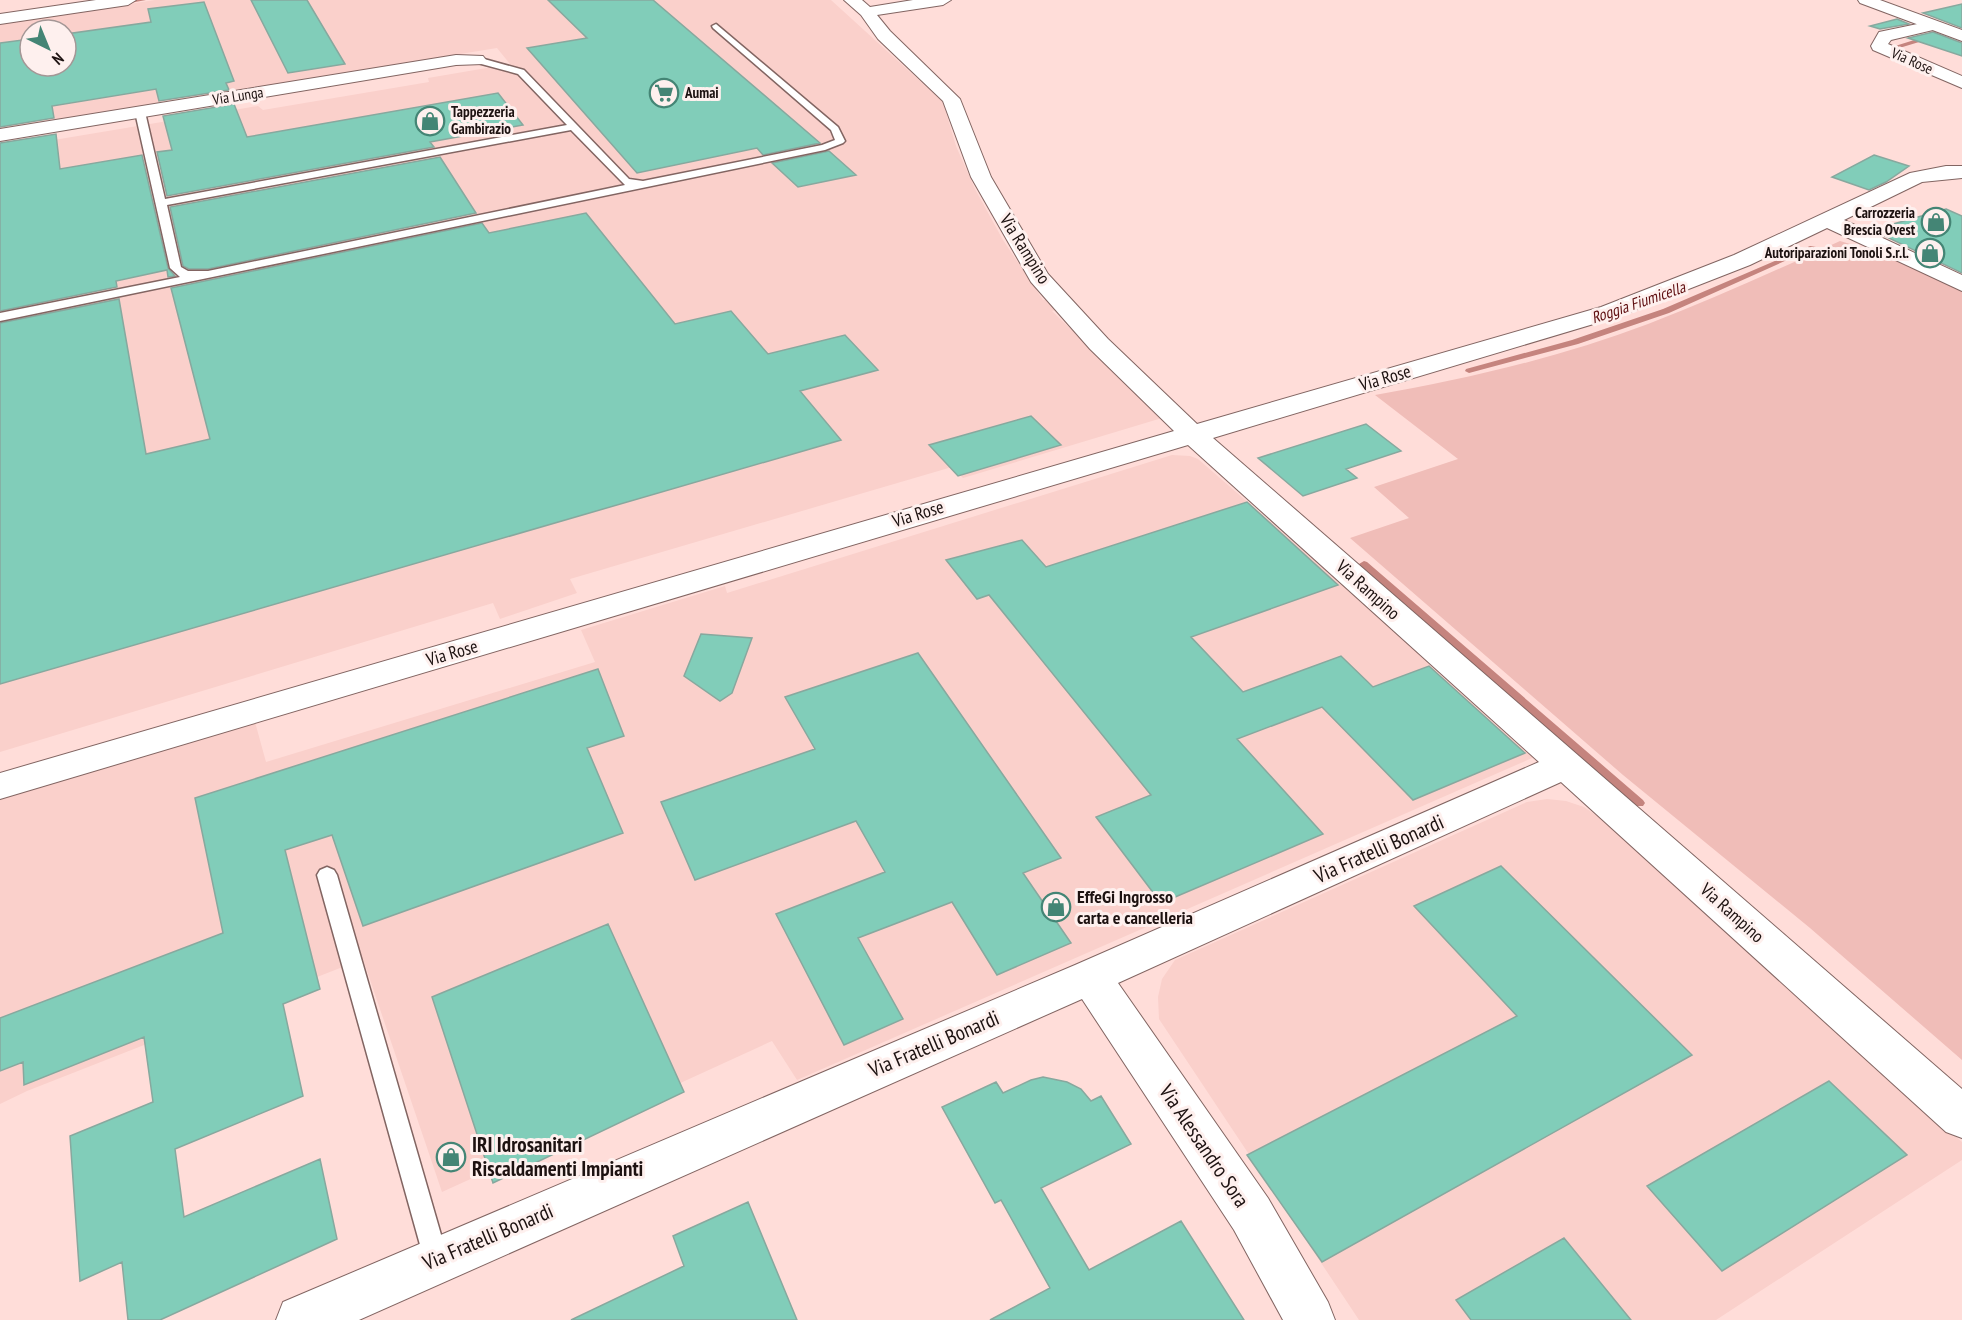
<svg xmlns="http://www.w3.org/2000/svg" width="1962" height="1320" font-family="'PT Sans Narrow',sans-serif">
  <style>
    .built { fill: #fad0cb; fill-rule: evenodd }
    .green { fill: #f0bdb8 }
    .lines { fill: none; stroke-linecap: round; stroke-linejoin: round }
    .stream { fill: #c5847e; fill-rule: evenodd }
    .building { fill: #81cdb9; stroke: #87a89e; stroke-width: 1.5 }
    .lane-casing { stroke: #826562; stroke-width: 3 }
    .street-casing { stroke: #826562; stroke-width: 2 }
    .highway-casing { stroke: #826562; stroke-width: 2 }
    .lane { fill: #fff; fill-rule: evenodd }
    .street { fill: #fff; fill-rule: evenodd }
    .highway { fill: #fff; fill-rule: evenodd }
    .labels { text-anchor: middle; stroke-width: 6; stroke-linejoin: round; paint-order: stroke }
    .far-street-label { font-size: 15px; fill: #1d1211; stroke: #fef0ee }
    .far-poi-label { font-size: 15px; font-weight: bold; fill: #1d1211; stroke: #fef0ee; text-anchor: start }
    .far-water-label { font-size: 16px; font-style: italic; fill: #5e0e10; stroke: #fef0ee }
    .street-label { font-size: 18px; fill: #1d1211; stroke: #fef0ee }
    .poi-label { font-size: 18px; font-weight: bold; fill: #1d1211; stroke: #fef0ee; text-anchor: start }
    .near-street-label { font-size: 21px; fill: #1d1211; stroke: #fef0ee }
    .near-poi-label { font-size: 21px; font-weight: bold; fill: #1d1211; stroke: #fef0ee; text-anchor: start }
  </style>
  <rect width="100%" height="100%" fill="#ffddd9"/>
  <path class="built" d="M155 0H831L943 102 956 146 975 189 1003 240 1043 300H1054L1061 309 1052 311 1162 418 963 478 952 467 570 579 577 593 500 619 493 603 0 752V149L258 106 263 110 429 82 428 78 510 64 497 48 0 129V24ZM30 30H66V66H30Z
    M1172 455 1190 456 1198 459 1539 755 797 1080 772 1041 442 1192 363 959 27 1091 0 1104V799L255 722 266 762 595 662 581 630 725 586 727 593Z
    M1547 799 1566 801 1584 807 1603 820 1962 1142V1160L1716 1320H1359L1159 1019 1158 997 1162 979 1175 960 1527 802Z"/>
  <path class="green" d="M1840 241 1887 255 1962 287V1060L1810 928 1623 775 1350 538 1409 518 1374 487 1458 459 1375 395C1468 379 1560 357 1648 324 1713 299 1777 270 1840 241Z"/>
  <g class="lines">
    <path class="stream" d="M135 0H146L119 5 117 4Z
      M1927 36 1929 39 1896 49V50L1903 54V56H1899L1890 51 1892 47Z
      M1810 246 1816 247 1669 313 1578 344 1469 373 1465 371 1466 369 1572 340 1663 309Z
      M1364 561 1367 562 1643 800 1645 803 1643 806H1635L1361 566 1359 564Z"/>
  </g>
  <path class="building" d="M251 0H307L345 64 288 73Z
    M548 0H653L820 143 763 155 757 148 637 173 527 48 587 38Z
    M204 2 234 81 226 83 229 90 159 101 156 89 52 106 54 118 0 127V43L30 39V66H66V34L151 22 148 9Z
    M1962 4V28L1923 13Z
    M1897 19 1909 24 1880 29 1870 26Z
    M1933 32 1962 43V56L1908 38Z
    M498 93 523 125 430 142 434 147 167 196 157 152 172 150 163 116 234 104 247 137Z
    M56 134 60 169 142 155 168 268 175 276 168 277 167 270 116 281 117 287 0 311V143Z
    M829 151 856 175 798 187 772 163Z
    M1874 155 1909 166 1886 182 1869 190 1832 177Z
    M440 157 476 213 208 269H189L183 266 170 207Z
    M1946 209 1962 216V273L1872 230Z
    M586 213 675 324 731 311 768 354 845 335 878 370 800 391 841 440 0 684V323L119 299 146 454 210 439 171 288 482 223 489 233Z
    M1031 416 1061 445 958 476 929 445Z
    M1366 424 1401 451 1346 469 1357 478 1303 496 1258 458Z
    M1247 502 1338 585 1191 637 1243 692 1341 656 1373 687 1429 666 1525 753 1413 800 1322 707 1237 739 1323 834 1161 903 1096 817 1151 795 989 595 977 599 946 560 1022 540 1046 567Z
    M701 634 752 638 732 693 720 701 684 676Z
    M918 653 1061 858 1023 873 1071 943 997 975 952 902 858 938 903 1019 844 1045 776 914 885 872 856 821 695 880 661 802 815 749 785 697Z
    M598 669 624 736 587 748 623 833 363 926 332 835 285 850 320 989 283 1004 303 1096 175 1149 184 1217 320 1159 337 1239 160 1320H128L122 1262 80 1281 70 1136 153 1102 144 1037 24 1085 23 1062 0 1071V1018L223 933 195 798Z
    M1501 866 1692 1055 1322 1262 1247 1155 1517 1016 1414 906Z
    M608 924 684 1092 493 1183 432 997Z
    M1043 1077 1067 1082 1081 1089 1091 1101 1101 1096 1131 1144 1041 1188 1089 1270 1181 1221 1244 1320H990L1050 1288 1001 1200 995 1203 942 1107 996 1082 1003 1093 1031 1080Z
    M1829 1081 1907 1155 1722 1271 1647 1186Z
    M748 1202 797 1320H571L684 1266 673 1236Z
    M1564 1238 1631 1320H1471L1456 1300Z"/>
  <g class="lines">
    <g class="lane-casing">
      <path id="lane" d="M716 24 838 127 845 141 843 143 825 150 0 321V313L180 277 170 268 135 112 140 109 145 112 165 199 567 125 518 74 474 62V58L477 57 524 70 629 179 643 181 822 145 835 140 831 130 713 28 712 26ZM571 130 625 185 208 271H188L181 267 167 205Z
        M327 867 334 870 337 875 448 1259 445 1268 436 1271 427 1268 424 1259 317 875 320 870Z"/>
    </g>
    <g class="street-casing">
      <path id="street" d="M96 0H136L128 5 0 24V14Z
        M844 0H862L870 7 913 0H951L943 5 877 15 890 31 960 99 991 177 1048 274 1108 339 1197 424 1601 307 1734 255 1910 173 1946 166H1962V178L1922 182 1844 220 1962 275V291L1827 228 1750 265 1617 317 1213 438 1962 1089V1138L1946 1132 1561 782 1118 983 1268 1198 1328 1302 1335 1320H1283L1234 1230 1082 999 359 1320H276L283 1302 1075 965 1539 762 1188 445 0 799V773L1174 431 1090 349 1031 282 971 177 943 101 878 39 861 15Z
        M1927 22 1935 27 1933 30 1891 40 1888 44 1962 76V88L1873 50 1871 46 1879 32Z
        M456 55 483 56 486 60 483 64 456 65 0 141V129Z"/>
    </g>
    <g class="highway-casing">
      <path id="highway" d="M1858 0H1880L1962 30V41L1860 3Z"/>
    </g>
    <use href="#lane" class="lane"/>
    <use href="#street" class="street"/>
    <use href="#highway" class="highway"/>
  </g>
  <defs>
    <g id="supermarket-ring" transform="scale(1.5)"><circle r="9.5" fill="#fef0ee" stroke="#448575" stroke-width="1.5"/><path d="M-6-5.5h2.5l.6 2H6L4.5 2H-2.5L-4.4-4H-6ZM-1.5 3.2a1.3 1.3 0 1 0 .1 0ZM3 3.2a1.3 1.3 0 1 0 .1 0Z" fill="#448575"/></g>
    <g id="shop-ring" transform="scale(1.5)"><circle r="9.5" fill="#fef0ee" stroke="#448575" stroke-width="1.5"/><path d="M-5-2.5h2.3a2.7 3.5 0 0 1 5.4 0H5L5.5 6h-11ZM-1.5-2.5h3a1.5 2.3 0 0 0-3 0Z" fill="#448575"/></g>
  </defs>
  <g fill-rule="evenodd">
    <use href="#supermarket-ring" x="664" y="93"/>
    <use href="#shop-ring" x="430" y="121"/>
    <use href="#shop-ring" x="1936" y="222"/>
    <use href="#shop-ring" x="1930" y="253"/>
    <use href="#shop-ring" x="1056" y="907"/>
    <use href="#shop-ring" x="451" y="1157"/>
  </g>
  <g class="labels">
    <g class="far-street-label">
      <text transform="translate(1912 61) rotate(24)" y="5">Via Rose</text>
      <text transform="translate(238 96) rotate(-9)" y="5">Via Lunga</text>
    </g>
    <g class="far-poi-label">
      <text x="685" y="98">Aumai</text>
      <text x="451" y="117">Tappezzeria<tspan x="451" dy="17">Gambirazio</tspan></text>
      <text x="1915" y="218" text-anchor="end">Carrozzeria<tspan x="1915" dy="17">Brescia Ovest</tspan></text>
      <text x="1909" y="258" text-anchor="end">Autoriparazioni Tonoli S.r.l.</text>
    </g>
    <g class="far-water-label">
      <text transform="translate(1638 302) rotate(-19)" y="6">Roggia Fiumicella</text>
    </g>
    <g class="street-label">
      <text transform="translate(1025 249) rotate(58)" y="6">Via Rampino</text>
      <text transform="translate(1385 378) rotate(-16)" y="6">Via Rose</text>
      <text transform="translate(918 514) rotate(-17)" y="6">Via Rose</text>
      <text transform="translate(1368 590) rotate(42)" y="6">Via Rampino</text>
      <text transform="translate(452 653) rotate(-16)" y="6">Via Rose</text>
      <text transform="translate(1732 913) rotate(42)" y="6">Via Rampino</text>
    </g>
    <g class="poi-label">
      <text x="1077" y="903">EffeGi Ingrosso<tspan x="1077" dy="21">carta e cancelleria</tspan></text>
    </g>
    <g class="near-street-label">
      <text transform="translate(1379 849) rotate(-24)" y="7">Via Fratelli Bonardi</text>
      <text transform="translate(934 1044) rotate(-23)" y="7">Via Fratelli Bonardi</text>
      <text transform="translate(1204 1146) rotate(56)" y="7">Via Alessandro Sora</text>
      <text transform="translate(488 1237) rotate(-23)" y="7">Via Fratelli Bonardi</text>
    </g>
    <g class="near-poi-label">
      <text x="472" y="1152">IRI Idrosanitari<tspan x="472" dy="24">Riscaldamenti Impianti</tspan></text>
    </g>
  </g>
  <g transform="translate(48 48) rotate(137)"><circle r="28" fill="#fef0ee" stroke="#a49796" stroke-width="1.5"/>
  <path d="M0-4.5L10 22L0 15L-10 22Z" fill="#448575"/>
  <text y="-9" font-size="16" font-weight="bold" text-anchor="middle" fill="#1d1211">N</text>
  </g>
</svg>
